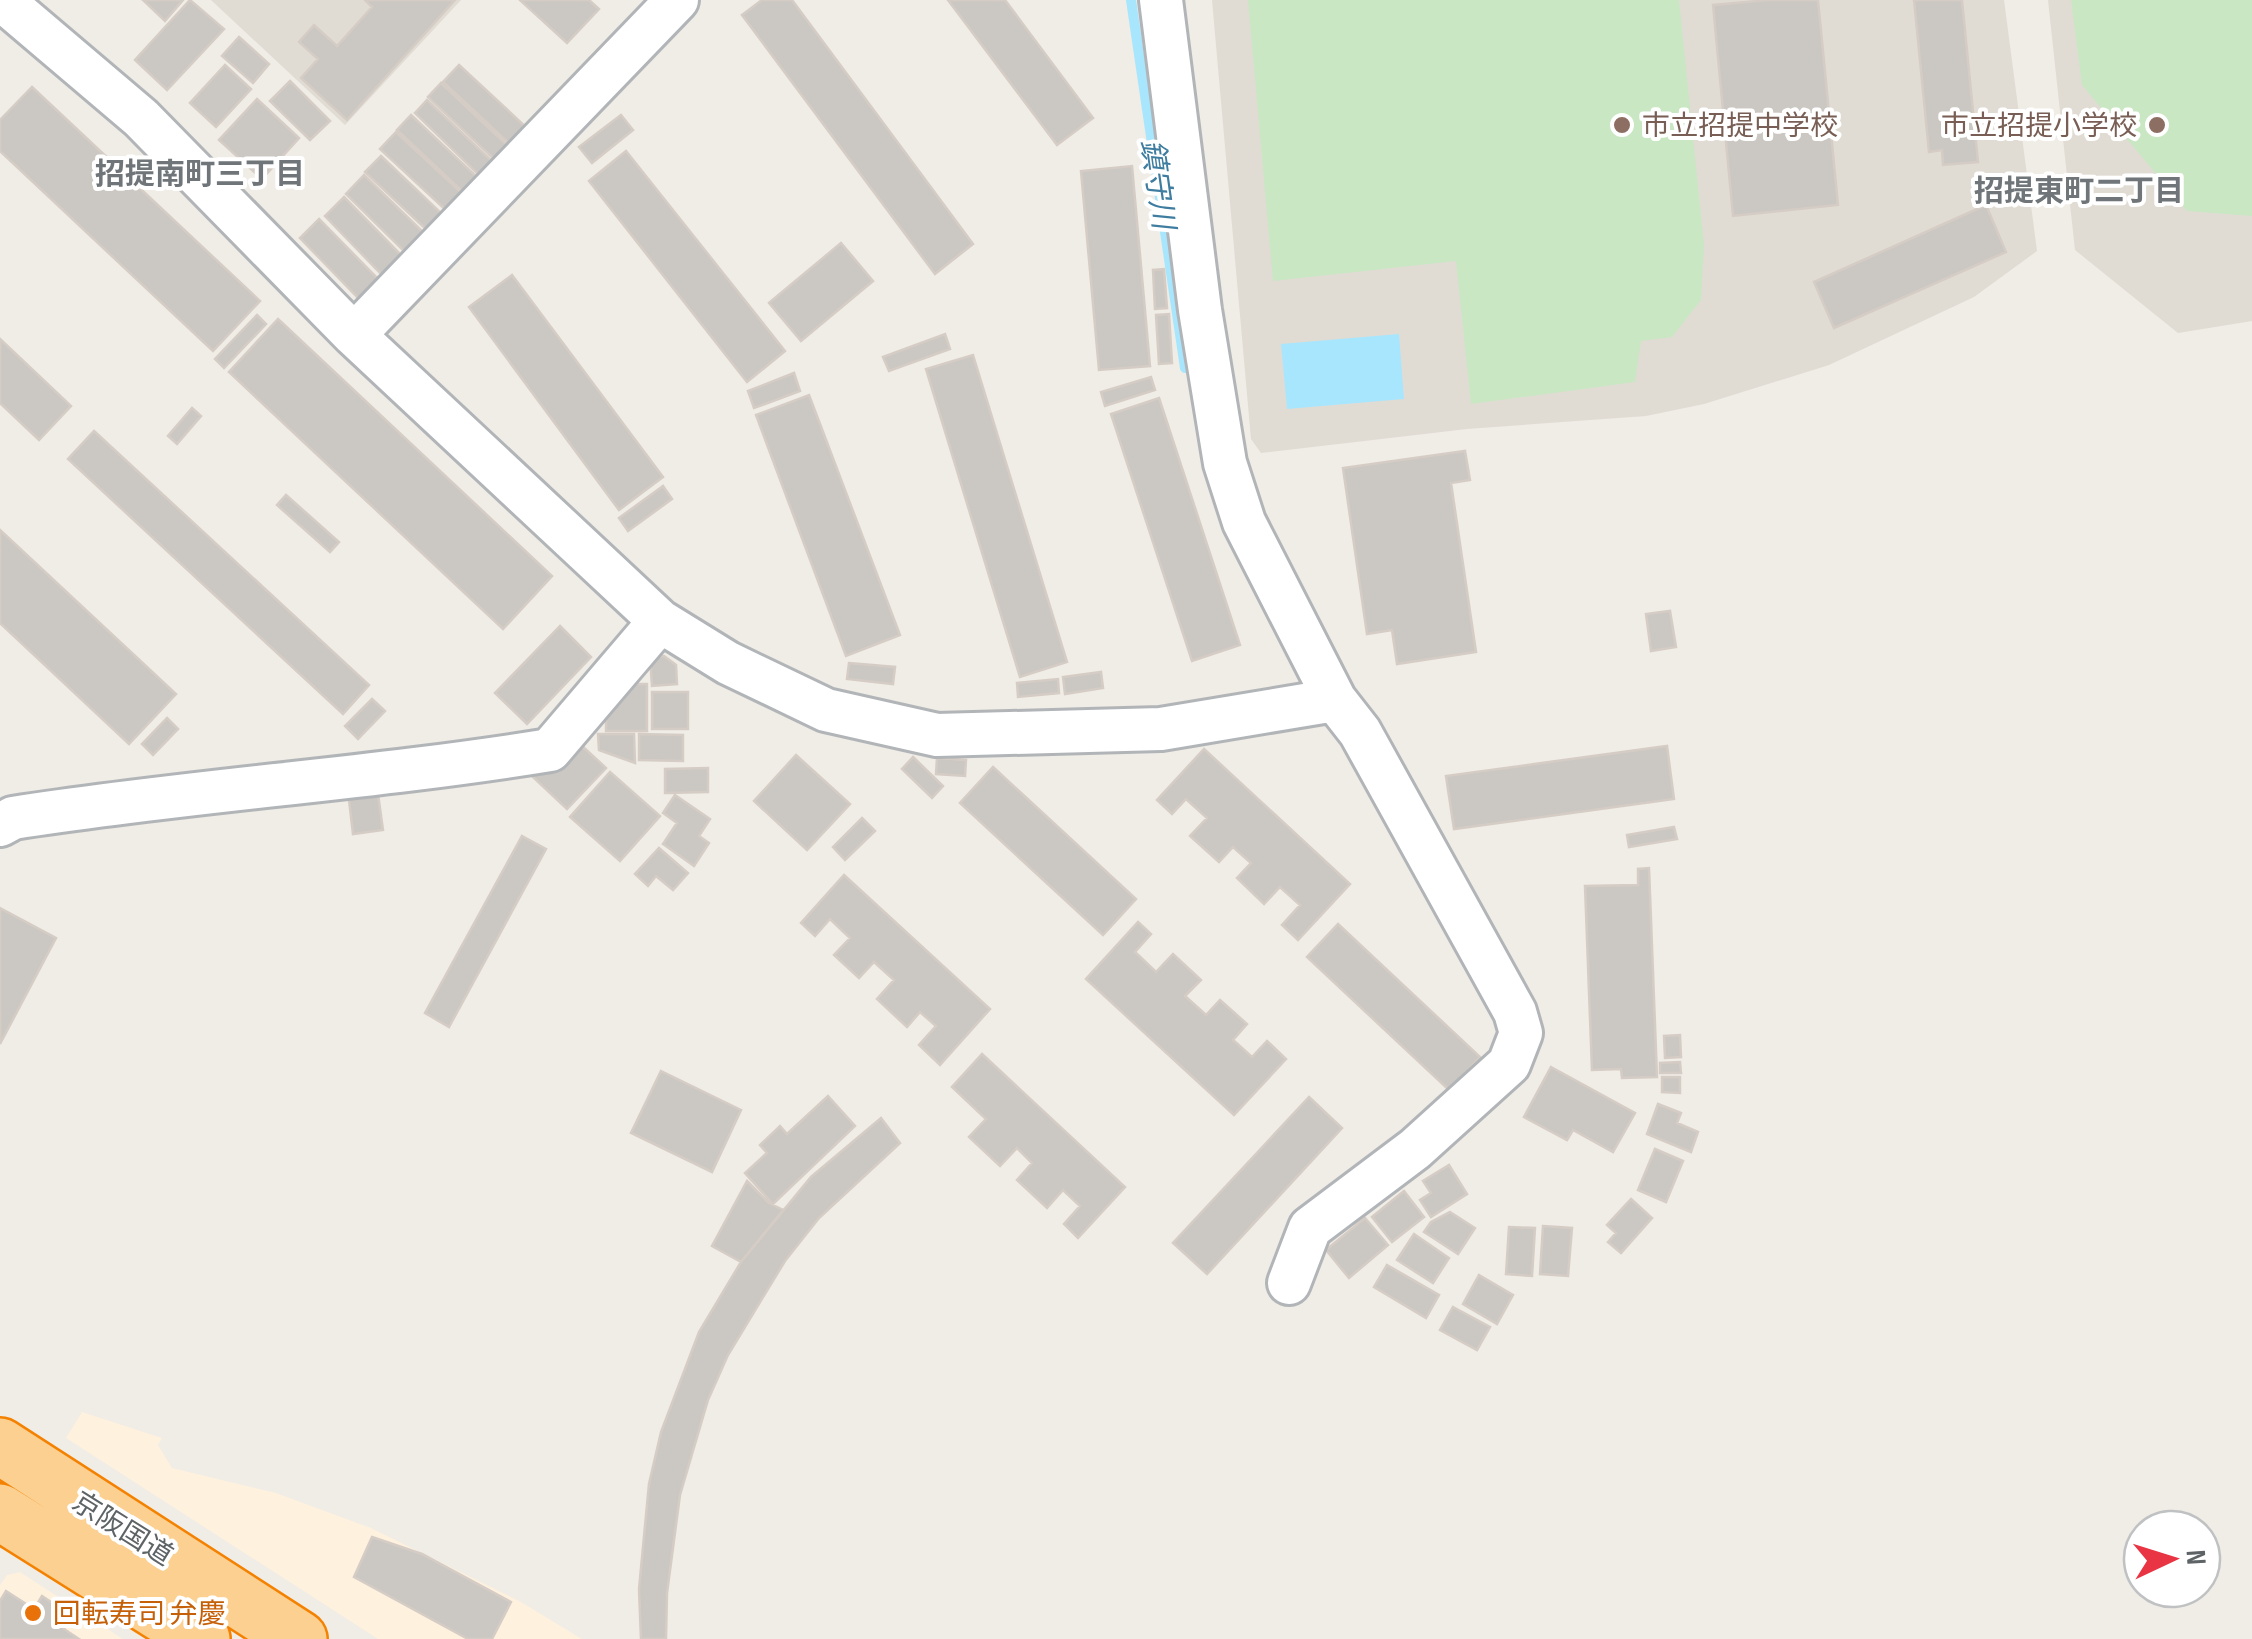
<svg xmlns="http://www.w3.org/2000/svg" width="2252" height="1639" font-family="'Sofia Sans Condensed','Noto Sans JP',sans-serif">
  <style>
    .commercial { fill: #fef1de }
    .education { fill: #e0dcd4 }
    .green { fill: #c9e7c3 }
    .water { fill: #a8e6fe }
    .lines { fill: none; stroke-linecap: round; stroke-linejoin: round }
    .stream { stroke: #a8e6fe; stroke-width: 10 }
    .building { fill: #cbc7c2; stroke: #d5cdc5; stroke-width: 2.5 }
    .minor-casing { stroke: #b2b5b8; stroke-width: 48 }
    .highway-casing { stroke: #f48202; stroke-width: 60 }
    .minor { stroke: #fff; stroke-width: 42 }
    .highway { stroke: #fcd091; stroke-width: 55 }
    .education-dot { fill: #8d6e63; stroke: #fff; stroke-width: 4 }
    .food-dot { fill: #e8710a; stroke: #fff; stroke-width: 4 }
    .labels { text-anchor: middle; stroke-width: 8; stroke-linejoin: round; paint-order: stroke }
    .education-label { font-size: 28px; fill: #785e54; stroke: #fff; text-anchor: start }
    .street-label { font-size: 28px; fill: #5e6366; stroke: #fff }
    .food-label { font-size: 28px; fill: #c56008; stroke: #fff; text-anchor: start }
    .neighbourhood-label { font-size: 30px; font-weight: bold; fill: #6f7578; stroke: #fff }
    .water-label { font-size: 30px; font-style: italic; fill: #3e7d9f; stroke: #fff }
  </style>
  <rect width="100%" height="100%" fill="#f0ece6"/>
  <path class="commercial" d="M82 1412 162 1438 158 1445 172 1468 276 1493 371 1528 521 1602 582 1639H378L66 1438Z
    M20 1572 123 1639H0V1585L7 1575Z"/>
  <path class="education" d="M211 0H461L345 125Z
    M1212 0H2004L2037 251 1974 297 1829 365 1704 404 1646 416 1467 429 1261 453 1251 439Z
    M2048 0H2252V321L2178 333 2075 250Z"/>
  <path class="green" d="M1248 0H1679L1704 245 1701 300 1672 337 1641 341 1635 382 1471 404 1456 261 1273 281Z
    M2071 0H2252V216L2187 211 2082 85Z"/>
  <path class="water" d="M1399 334 1404 399 1287 409 1281 344Z"/>
  <g class="lines">
    <path class="stream" d="M1131 0 1185 368"/>
  </g>
  <path class="building" d="M143 0H183L165 21Z
    M190 0 224 29 167 90 135 60Z
    M365 0H455L347 120 301 78 318 59 299 42 314 25 337 46 372 7Z
    M520 0H589L599 9 567 43Z
    M762 0H792L973 244 935 274 742 15Z
    M948 0H1005L1093 118 1057 145Z
    M1769 0H1818L1838 205 1733 216 1713 5Z
    M1914 0H1962L1978 162 1943 165 1942 150 1929 152Z
    M239 37 269 64 253 83 222 56Z
    M225 65 251 89 216 127 190 103Z
    M459 65 528 129 513 147 443 82Z
    M290 81 330 121 310 140 270 101Z
    M441 83 509 147 496 161 428 97Z
    M32 87 260 301 213 351 0 151V120Z
    M257 99 299 138 262 179 219 140Z
    M427 100 494 163 481 177 415 113Z
    M411 115 479 179 465 194 397 130Z
    M621 115 633 130 592 163 579 147Z
    M396 132 465 196 449 213 380 149Z
    M626 151 785 351 747 382 589 181Z
    M381 156 444 216 429 232 365 172Z
    M1132 166 1150 366 1099 370 1081 171Z
    M364 175 426 235 407 254 346 194Z
    M344 197 404 258 384 277 325 216Z
    M1986 205 2006 252 1834 328 1814 282Z
    M319 219 382 283 362 302 300 238Z
    M841 243 873 281 801 341 769 303Z
    M1164 269 1167 308 1155 309 1153 270Z
    M512 275 663 477 619 510 469 307Z
    M1169 314 1172 363 1159 364 1156 315Z
    M257 315 266 324 224 368 215 359Z
    M278 319 552 576 503 629 229 372Z
    M945 334 950 349 889 371 883 357Z
    M0 339 71 406 39 440 0 403Z
    M973 355 1067 662 1020 677 926 369Z
    M794 373 800 391 754 408 748 391Z
    M1151 377 1155 390 1105 406 1101 392Z
    M809 395 900 635 846 656 756 415Z
    M1159 398 1240 645 1192 661 1111 414Z
    M192 408 201 416 177 444 168 436Z
    M94 431 369 685 343 714 68 459Z
    M1465 451 1470 480 1451 483 1476 652 1397 664 1392 630 1367 634 1343 468Z
    M663 486 672 499 628 531 619 518Z
    M286 495 339 542 330 552 277 505Z
    M0 530 176 694 129 744 0 623Z
    M1670 611 1676 647 1651 651 1646 614Z
    M560 626 591 657 527 724 495 693Z
    M664 656 676 665 677 684 652 686 650 657Z
    M849 663 895 667 893 684 847 679Z
    M1101 672 1103 688 1065 694 1063 677Z
    M1058 679 1059 693 1018 697 1017 683Z
    M627 684H647V731H606V705Z
    M652 692H688V729H652Z
    M372 699 385 711 358 739 345 726Z
    M167 718 178 729 153 755 142 744Z
    M598 734H634L635 763 599 750Z
    M639 734 683 735V761L639 760Z
    M581 745 606 768 567 809 533 777 556 754Z
    M1667 746 1674 799 1454 829 1446 776Z
    M1204 749 1350 884 1298 940 1282 925 1300 905 1280 887 1264 904 1237 878 1251 863 1233 847 1219 862 1190 836 1207 818 1186 799 1172 814 1157 800Z
    M796 755 850 804 807 850 754 801Z
    M913 757 943 786 932 798 902 769Z
    M937 758 966 760 965 776 936 774Z
    M993 767 1136 899 1103 935 960 803Z
    M708 768V792L665 793V769Z
    M610 772 660 816 620 861 570 817Z
    M377 787 383 830 353 834 348 791Z
    M675 795 710 819 699 836 709 843 694 866 663 844 677 823 663 813Z
    M862 818 875 831 845 860 833 847Z
    M1674 827 1677 839 1629 847 1627 835Z
    M522 836 546 849 449 1027 425 1013Z
    M659 848 688 873 673 890 656 876 648 886 635 874Z
    M1649 868 1657 1077 1622 1078 1621 1069 1592 1070 1585 886 1638 885V869Z
    M844 875 990 1009 940 1065 919 1045 936 1026 920 1012 907 1027 877 999 894 980 874 962 859 978 834 955 850 938 830 919 815 936 801 923Z
    M0 908 56 938 0 1044Z
    M1138 922 1151 934 1135 952 1156 972 1173 954 1201 980 1185 996 1206 1015 1220 1000 1247 1024 1233 1040 1252 1057 1267 1041 1286 1059 1234 1115 1086 979Z
    M1338 924 1480 1057 1449 1090 1307 957Z
    M1680 1035 1681 1057 1665 1058 1664 1036Z
    M982 1054 1125 1187 1078 1238 1064 1224 1080 1206 1063 1190 1047 1208 1017 1180 1032 1163 1017 1148 1000 1166 969 1137 986 1119 952 1087Z
    M1680 1062 1681 1073H1660V1063Z
    M1551 1067 1635 1113 1613 1152 1573 1130 1567 1140 1524 1117Z
    M661 1071 741 1110 712 1172 631 1133Z
    M1662 1077H1680V1093L1662 1092Z
    M828 1096 855 1126 773 1204 745 1173 767 1153 760 1145 780 1126 787 1134Z
    M1309 1097 1342 1128 1207 1274 1173 1243Z
    M1658 1104 1681 1113 1677 1123 1698 1132 1691 1152 1647 1134Z
    M881 1118 900 1143 819 1218 785 1261 728 1355 708 1400 680 1495 667 1593 666 1639H641L639 1589 649 1484 661 1432 699 1332 741 1262 811 1177Z
    M1655 1149 1683 1161 1666 1202 1638 1190Z
    M1449 1165 1467 1194 1431 1217 1420 1200 1431 1193 1423 1181Z
    M747 1181 769 1203 783 1210 741 1262 712 1246Z
    M1404 1191 1424 1217 1392 1242 1372 1217Z
    M1631 1199 1652 1218 1621 1253 1608 1242 1616 1233 1607 1225Z
    M1450 1212 1475 1228 1458 1254 1424 1232 1431 1222Z
    M1365 1218 1388 1245 1349 1278 1326 1250Z
    M1543 1226 1572 1228 1568 1276 1540 1274Z
    M1509 1227 1535 1228 1532 1276 1506 1274Z
    M1414 1234 1449 1258 1433 1283 1397 1260Z
    M1387 1265 1439 1295 1426 1318 1374 1287Z
    M1479 1275 1513 1295 1497 1324 1463 1304Z
    M1453 1307 1490 1327 1477 1350 1440 1330Z
    M372 1537 422 1554 511 1602 492 1639H468L354 1577Z
    M6 1591 34 1609 42 1596 72 1616 64 1629 79 1639H0V1601Z"/>
  <g class="lines">
    <g class="minor-casing">
      <path id="minor" d="M2 0 141 118 354 335 660 621 728 663 826 710 937 735 1161 729 1335 700
        M1161 0 1200 310 1225 463 1244 522 1335 700 1360 732 1515 1012 1521 1033 1509 1064 1415 1149 1310 1228 1289 1283
        M354 335 677 0
        M0 825 13 818C192 790 371 779 550 750L660 621"/>
    </g>
    <g class="highway-casing">
      <path id="highway" d="M0 1446 299 1639
        M0 1512 202 1639"/>
    </g>
    <use href="#minor" class="minor"/>
    <use href="#highway" class="highway"/>
  </g>
  <g class="education-dot">
    <circle cx="1622" cy="125" r="10"/>
    <circle cx="2157" cy="125" r="10"/>
  </g>
  <circle class="food-dot" cx="33" cy="1613" r="10"/>
  <g class="labels">
    <g class="education-label">
      <text x="1642" y="135">市立招提中学校</text>
      <text x="2137" y="135" text-anchor="end">市立招提小学校</text>
    </g>
    <g class="street-label">
      <text transform="translate(123 1528) rotate(32)" y="10">京阪国道</text>
    </g>
    <g class="food-label">
      <text x="53" y="1623">回転寿司 弁慶</text>
    </g>
    <g class="neighbourhood-label">
      <text x="200" y="184">招提南町三丁目</text>
      <text x="2079" y="201">招提東町二丁目</text>
    </g>
    <g class="water-label">
      <text transform="translate(1158 184) rotate(82)" y="10">鎮守川</text>
    </g>
  </g>
  <g transform="translate(2172 1559) rotate(86)"><circle r="48" fill="#ffffff" stroke="#bfc1c2" stroke-width="2.5"/>
  <path d="M0-8L18 38L0 25L-18 38Z" fill="#e83443"/>
  <text y="-15" font-size="28" font-weight="bold" text-anchor="middle" fill="#5e6366">N</text>
  </g>
</svg>
